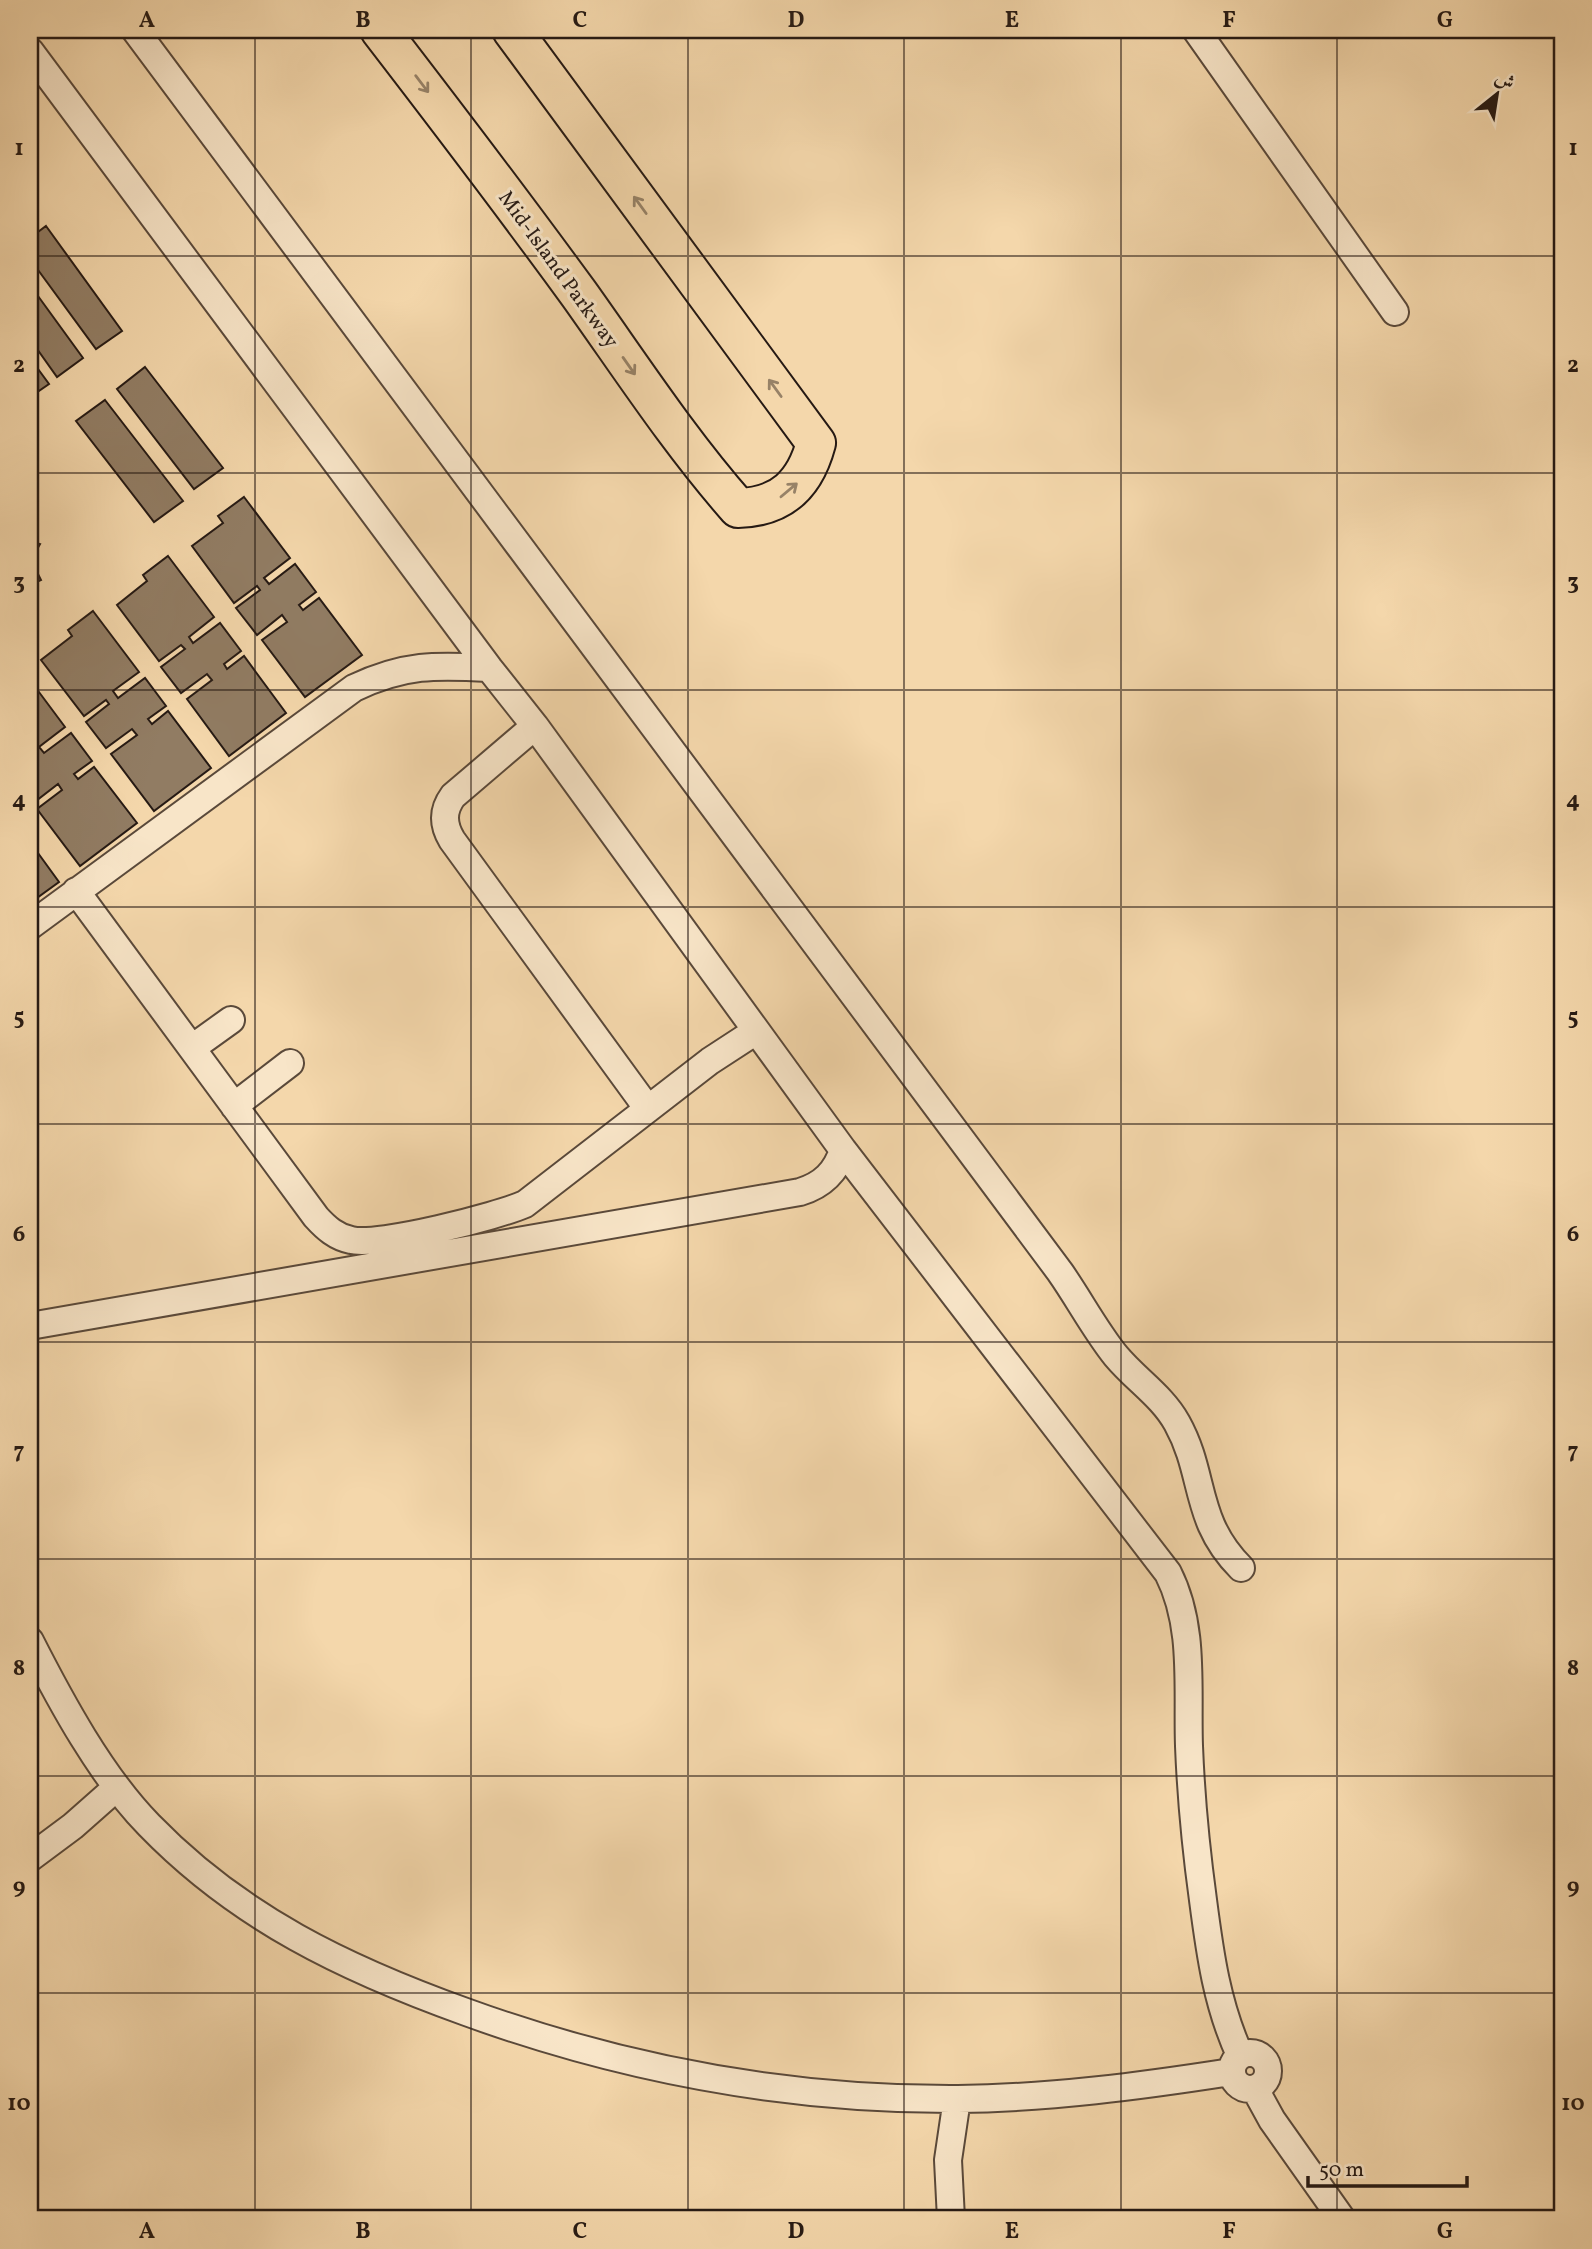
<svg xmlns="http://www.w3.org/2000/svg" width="1592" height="2249" font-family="Vollkorn,Amiri,serif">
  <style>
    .building { fill: #917c63; stroke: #261a14; stroke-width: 2 }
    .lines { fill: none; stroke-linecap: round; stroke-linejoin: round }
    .minor-casing { stroke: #5a493a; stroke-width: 30 }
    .highway-casing { stroke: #261a14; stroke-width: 42 }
    .minor { stroke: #f8e5c8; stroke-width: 26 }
    .highway { stroke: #f4d7ab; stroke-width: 38 }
    .oneway { stroke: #978267 }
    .grid { fill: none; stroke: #261a14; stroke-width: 2; stroke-opacity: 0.55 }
    .labels { text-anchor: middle; stroke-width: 6; stroke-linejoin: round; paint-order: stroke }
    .street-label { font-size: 21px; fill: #261a14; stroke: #f8e5c8 }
    .neatline { fill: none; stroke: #261a14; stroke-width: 2.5 }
    .grid-label { font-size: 23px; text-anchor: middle; font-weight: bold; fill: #261a14 }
  </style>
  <rect width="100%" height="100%" fill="#f4d7ab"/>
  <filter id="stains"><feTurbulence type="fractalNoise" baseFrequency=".00286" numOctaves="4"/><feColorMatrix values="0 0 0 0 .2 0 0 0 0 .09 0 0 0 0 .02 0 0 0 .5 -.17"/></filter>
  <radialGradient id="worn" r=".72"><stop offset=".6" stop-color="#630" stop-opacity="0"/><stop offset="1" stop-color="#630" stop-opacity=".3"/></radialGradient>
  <path class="building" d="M46 226 122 331 96 349 30 259V238Z
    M30 285 83 358 57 377 30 339Z
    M30 358 49 384 30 397Z
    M145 367 223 468 194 489 117 389Z
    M105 400 183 501 154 522 76 421Z
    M244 497 290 558 264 578 269 584 295 564 316 592 299 605 303 610 319 598 362 655 305 697 262 640 287 622 282 615 257 635 236 608 260 590 257 586 234 603 192 546 223 523 218 516Z
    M30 541 40 544 31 560 41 580 30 585Z
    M168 556 214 617 189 637 193 643 220 623 241 651 224 664 227 669 244 656 286 713 229 756 187 699 212 680 207 674 181 693 161 667 185 649 181 645 159 661 117 605 147 581 143 575Z
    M93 611 139 672 113 691 118 698 145 678 166 706 148 719 152 724 168 711 211 768 154 811 111 754 137 735 132 729 106 748 86 722 109 704 106 700 84 716 41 660 72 636 68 630Z
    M30 680 65 727 39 747 44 753 71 733 92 761 74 774 78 779 94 767 137 823 80 866 37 809 62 790 58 784 32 804 30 801V763L35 759 32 755 30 757Z
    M30 842 59 882 30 903Z"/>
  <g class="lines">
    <g class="minor-casing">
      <path id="minor" d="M135 30 1060 1272C1079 1299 1095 1330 1116 1356 1136 1380 1162 1396 1177 1423 1206 1475 1193 1520 1241 1568
        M1196 30 1395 312
        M30 51 489 668 535 726 843 1150 1168 1573C1195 1626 1187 1687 1189 1746 1191 1797 1196 1849 1203 1900 1210 1954 1217 2005 1240 2055
        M535 726 453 796C442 811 443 825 452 840L648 1109
        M76 891 316 1217C326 1228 336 1237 351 1240 378 1247 498 1216 525 1204L710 1061 756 1031
        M30 926 354 688C404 664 436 665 489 668
        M192 1048 231 1020
        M234 1106 290 1063
        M30 1326 800 1192C823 1185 836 1172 843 1150
        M30 1641C61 1702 101 1776 149 1825 239 1918 346 1969 466 2012 623 2069 790 2100 958 2099 1050 2098 1141 2086 1231 2072
        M30 1858 73 1826 116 1788
        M1232 2071a18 18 0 1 1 36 0a18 18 0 1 1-36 0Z
        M1255 2089 1272 2120 1342 2219
        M951 2219 948 2160 957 2099"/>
    </g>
    <g class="highway-casing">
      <path id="highway" d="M380 30C447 117 514 205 579 294 631 367 679 441 738 508 782 507 805 484 816 443L512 30"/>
    </g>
    <use href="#minor" class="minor"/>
    <use href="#highway" class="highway"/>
  </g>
  <defs><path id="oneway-shaft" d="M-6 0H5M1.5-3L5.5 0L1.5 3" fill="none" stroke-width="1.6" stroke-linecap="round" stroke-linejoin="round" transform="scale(1.75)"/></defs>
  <g class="oneway">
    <use href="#oneway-shaft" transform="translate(422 84) rotate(53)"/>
    <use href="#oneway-shaft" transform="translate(640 205) rotate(-126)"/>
    <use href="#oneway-shaft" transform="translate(629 366) rotate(55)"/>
    <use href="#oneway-shaft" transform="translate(775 388) rotate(-126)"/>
    <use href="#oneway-shaft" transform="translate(789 490) rotate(-40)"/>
  </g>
  <path class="grid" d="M255 30V2219M471 30V2219M688 30V2219M904 30V2219M1121 30V2219M1337 30V2219M30 256H1562M30 473H1562M30 690H1562M30 907H1562M30 1124H1562M30 1342H1562M30 1559H1562M30 1776H1562M30 1993H1562"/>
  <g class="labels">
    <g class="street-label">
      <text transform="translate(559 269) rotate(54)" y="7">Mid-Island Parkway</text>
    </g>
  </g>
  <rect width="1592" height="2249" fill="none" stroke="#f4d7ab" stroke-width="77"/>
  <g transform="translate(1497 94) rotate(30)" stroke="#f8e5c8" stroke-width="5" paint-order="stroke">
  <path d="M0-5L12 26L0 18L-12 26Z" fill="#261a14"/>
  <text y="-10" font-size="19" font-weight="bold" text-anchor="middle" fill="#261a14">ش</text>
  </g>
  <path d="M1308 2176v10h159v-10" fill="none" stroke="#261a14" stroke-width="3.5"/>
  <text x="1319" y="2176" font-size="21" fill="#261a14" stroke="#f8e5c8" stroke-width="5" paint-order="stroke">50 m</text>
  <rect x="38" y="38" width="1516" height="2172" class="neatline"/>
  <g class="grid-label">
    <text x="147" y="27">A</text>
    <text x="363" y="27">B</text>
    <text x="580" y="27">C</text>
    <text x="796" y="27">D</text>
    <text x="1012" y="27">E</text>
    <text x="1229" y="27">F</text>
    <text x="1445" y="27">G</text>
    <text x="19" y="155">1</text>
    <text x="1573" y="155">1</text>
    <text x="19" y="372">2</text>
    <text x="1573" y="372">2</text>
    <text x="19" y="589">3</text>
    <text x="1573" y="589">3</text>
    <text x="19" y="807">4</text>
    <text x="1573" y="807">4</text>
    <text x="19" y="1024">5</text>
    <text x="1573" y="1024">5</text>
    <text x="19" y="1241">6</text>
    <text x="1573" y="1241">6</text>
    <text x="19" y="1458">7</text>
    <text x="1573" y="1458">7</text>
    <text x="19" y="1675">8</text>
    <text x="1573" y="1675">8</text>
    <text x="19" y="1893">9</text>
    <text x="1573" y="1893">9</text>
    <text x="19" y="2110">10</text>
    <text x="1573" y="2110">10</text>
    <text x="147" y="2238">A</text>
    <text x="363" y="2238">B</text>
    <text x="580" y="2238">C</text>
    <text x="796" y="2238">D</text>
    <text x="1012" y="2238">E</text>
    <text x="1229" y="2238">F</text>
    <text x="1445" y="2238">G</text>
  </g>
  <rect width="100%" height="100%" filter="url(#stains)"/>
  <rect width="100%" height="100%" fill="url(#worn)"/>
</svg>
